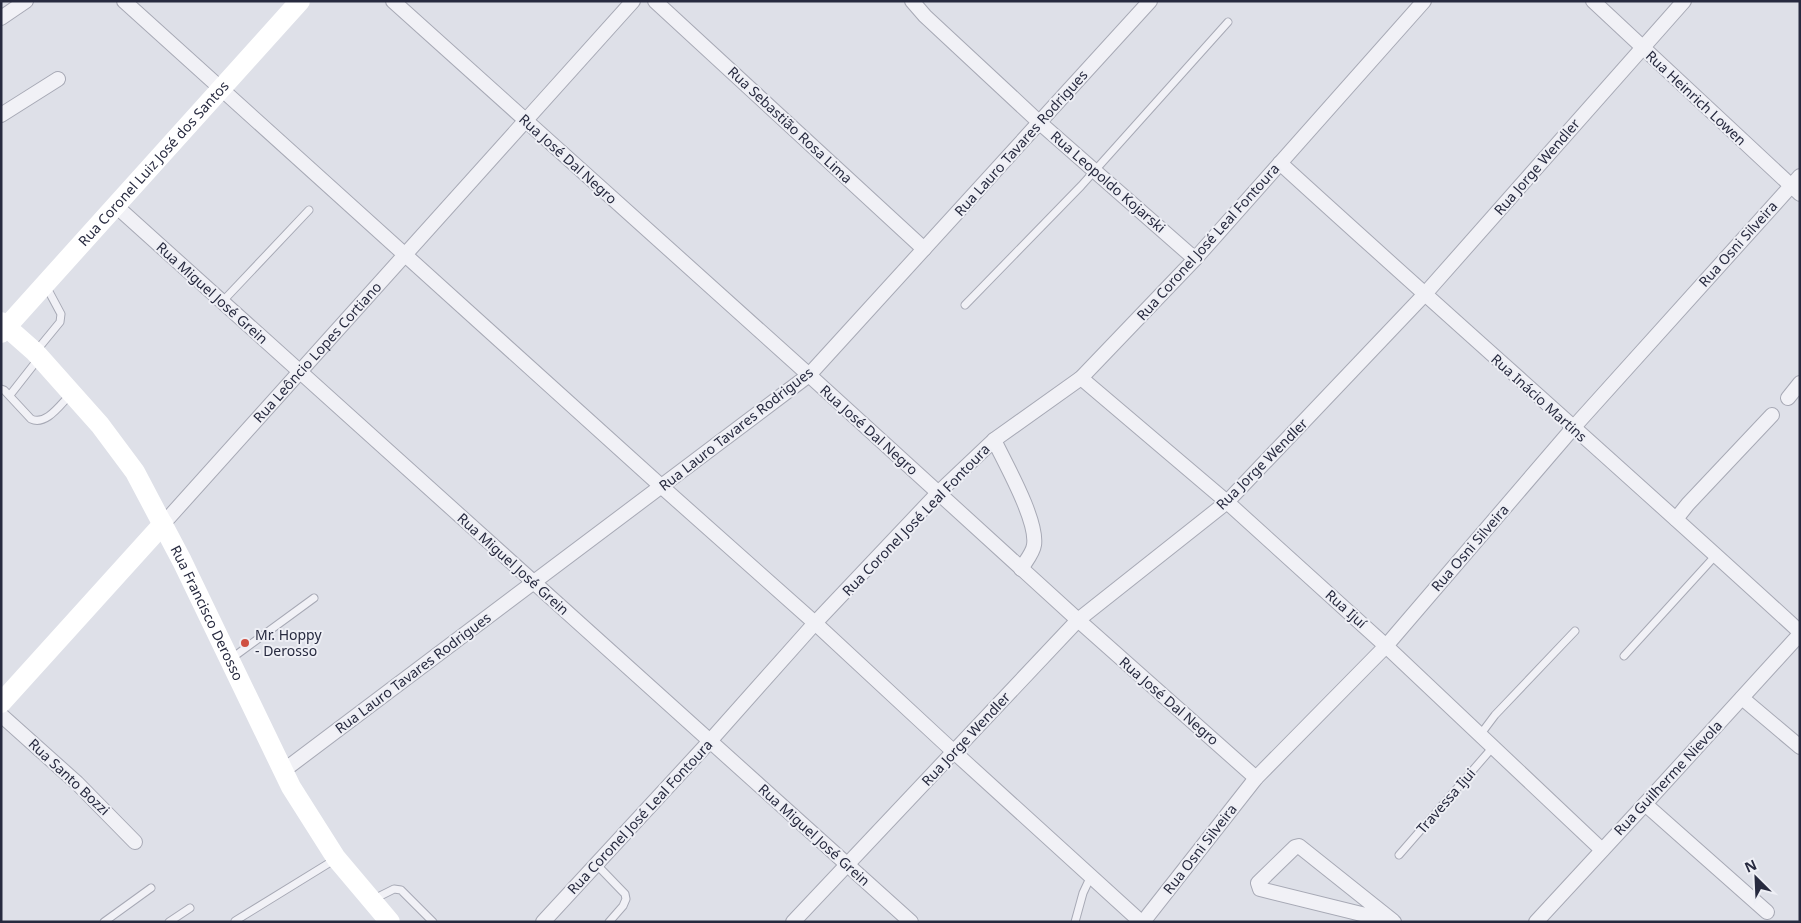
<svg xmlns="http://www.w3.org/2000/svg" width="1801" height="923" font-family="'Noto Sans',sans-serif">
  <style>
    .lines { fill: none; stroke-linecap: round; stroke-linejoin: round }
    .lane-casing { stroke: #a7a9b5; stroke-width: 9 }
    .street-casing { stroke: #a7a9b5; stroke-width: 16 }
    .lane { stroke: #f1f1f6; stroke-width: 7 }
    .street { stroke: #f1f1f6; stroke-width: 14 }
    .secondary { stroke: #fff; stroke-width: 20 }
    .poi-dot { fill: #cf5042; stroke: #eeeff5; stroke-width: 2 }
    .labels { text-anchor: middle; stroke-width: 4; stroke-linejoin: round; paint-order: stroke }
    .street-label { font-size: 14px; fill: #272a3f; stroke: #eeeff5 }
    .poi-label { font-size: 14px; fill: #272a3f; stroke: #eeeff5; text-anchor: start }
  </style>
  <rect width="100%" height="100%" fill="#dee0e8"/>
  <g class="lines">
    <g class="lane-casing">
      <path id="lane" d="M222 302 309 210
        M965 305 1081 186 1228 22
        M37 350 60 322 61 314 46 286
        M1 389 4 390 31 419C46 426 60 405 70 395
        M10 395 39 358
        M1624 656 1716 555
        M232 658 314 598
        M1480 735 1495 715 1575 631
        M1399 855 1493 747
        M596 864 625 894 626 899 623 906 609 922
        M374 899 394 889 401 890 433 922
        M235 921 334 860
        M104 922 151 888
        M169 922 190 908
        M1075 922 1083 893 1091 876"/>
    </g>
    <g class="street-casing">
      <g id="street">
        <path d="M124 1 661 486 815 623 953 751 1141 922"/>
        <path d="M393 1 809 375 1078 620 1256 778"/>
        <path d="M655 1 924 249"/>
        <path d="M912 1 925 16 1040 123 1195 259"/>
        <path d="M1593 1 1800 194"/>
        <path d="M1 18 26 1"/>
        <path d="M1 115 58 79"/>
        <path d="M1280 163C1452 320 1628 474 1800 632"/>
        <path d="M116 206 911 922"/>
        <path d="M1081 378 1227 502 1386 646 1602 850"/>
        <path d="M1788 398 1800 383"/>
        <path d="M994 440C1005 463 1038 521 1034 545 1033 553 1025 562 1021 569"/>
        <path d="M1676 519 1688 504 1772 415"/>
        <path id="s1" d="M163 524 633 1"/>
        <path d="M1742 698 1800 747"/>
        <path d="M1 715 77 783 135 842"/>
        <path d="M283 771 809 375 1150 1"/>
        <path d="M1645 804 1767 912"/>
        <path d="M1393 921 1299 846 1295 847 1258 883 1260 889 1394 922"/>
        <path d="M543 922 710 741 815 623 938 493 994 440 1081 378 1195 259 1424 1"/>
        <path d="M793 922 1078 620 1227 502 1424 295 1684 1"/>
        <path d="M1143 922 1256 778 1386 646 1573 428 1800 176"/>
        <path d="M1536 922 1645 804 1800 634"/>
      </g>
    </g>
    <use href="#lane" class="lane"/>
    <use href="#street" class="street"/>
    <g class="secondary">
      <path id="s2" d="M1 322 35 352 100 425 135 472 182 561 291 787 336 858 390 922"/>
      <path id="s3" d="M1 333 300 1"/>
      <path d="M1 703 163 524"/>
    </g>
  </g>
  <circle class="poi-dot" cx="245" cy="643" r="5"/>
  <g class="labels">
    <g class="street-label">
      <text transform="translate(1696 98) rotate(43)" y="5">Rua Heinrich Lowen</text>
      <text transform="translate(790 125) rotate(43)" y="5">Rua Sebastião Rosa Lima</text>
      <text transform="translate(1021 143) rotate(-48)" y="5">Rua Lauro Tavares Rodrigues</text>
      <text transform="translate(568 159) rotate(42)" y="5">Rua José Dal Negro</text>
      <text dy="5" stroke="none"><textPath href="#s3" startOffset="228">Rua Coronel Luiz José dos Santos</textPath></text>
      <text transform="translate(1537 167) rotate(-49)" y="5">Rua Jorge Wendler</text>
      <text transform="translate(1108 182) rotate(41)" y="5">Rua Leopoldo Kojarski</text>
      <text transform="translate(1208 242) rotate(-48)" y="5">Rua Coronel José Leal Fontoura</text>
      <text transform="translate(1738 244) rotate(-48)" y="5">Rua Osni Silveira</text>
      <text transform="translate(212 293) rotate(42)" y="5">Rua Miguel José Grein</text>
      <text dy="5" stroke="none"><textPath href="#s1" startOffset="231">Rua Leôncio Lopes Cortiano</textPath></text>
      <text transform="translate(1539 398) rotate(42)" y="5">Rua Inácio Martins</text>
      <text transform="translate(736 429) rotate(-38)" y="5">Rua Lauro Tavares Rodrigues</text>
      <text transform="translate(869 430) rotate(42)" y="5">Rua José Dal Negro</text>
      <text transform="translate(1262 464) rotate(-45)" y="5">Rua Jorge Wendler</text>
      <text transform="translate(916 520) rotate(-46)" y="5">Rua Coronel José Leal Fontoura</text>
      <text transform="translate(1470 548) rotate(-49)" y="5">Rua Osni Silveira</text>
      <text transform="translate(513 564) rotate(42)" y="5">Rua Miguel José Grein</text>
      <text transform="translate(1346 609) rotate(42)" y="5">Rua Ijuí</text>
      <text dy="5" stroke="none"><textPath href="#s2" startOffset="360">Rua Francisco Derosso</textPath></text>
      <text transform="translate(413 673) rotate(-37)" y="5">Rua Lauro Tavares Rodrigues</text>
      <text transform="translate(1169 701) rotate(41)" y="5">Rua José Dal Negro</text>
      <text transform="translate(966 739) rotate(-47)" y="5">Rua Jorge Wendler</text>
      <text transform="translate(69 777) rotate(43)" y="5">Rua Santo Bozzi</text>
      <text transform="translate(1668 778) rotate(-47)" y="5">Rua Guilherme Nievola</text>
      <text transform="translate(1446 801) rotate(-49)" y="5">Travessa Ijui</text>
      <text transform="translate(640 817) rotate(-47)" y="5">Rua Coronel José Leal Fontoura</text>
      <text transform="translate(814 835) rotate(42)" y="5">Rua Miguel José Grein</text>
      <text transform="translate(1200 849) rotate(-52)" y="5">Rua Osni Silveira</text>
    </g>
    <g class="poi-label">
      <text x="255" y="640">Mr. Hoppy<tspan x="255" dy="16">- Derosso</tspan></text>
    </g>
  </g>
  <rect width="1801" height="923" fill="none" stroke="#272a3f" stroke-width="5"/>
  <g transform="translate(1756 878) rotate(336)" stroke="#eeeff5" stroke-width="4" paint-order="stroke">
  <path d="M0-4L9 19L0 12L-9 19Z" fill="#272a3f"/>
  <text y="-8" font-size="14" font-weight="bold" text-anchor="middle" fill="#272a3f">N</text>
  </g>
</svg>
